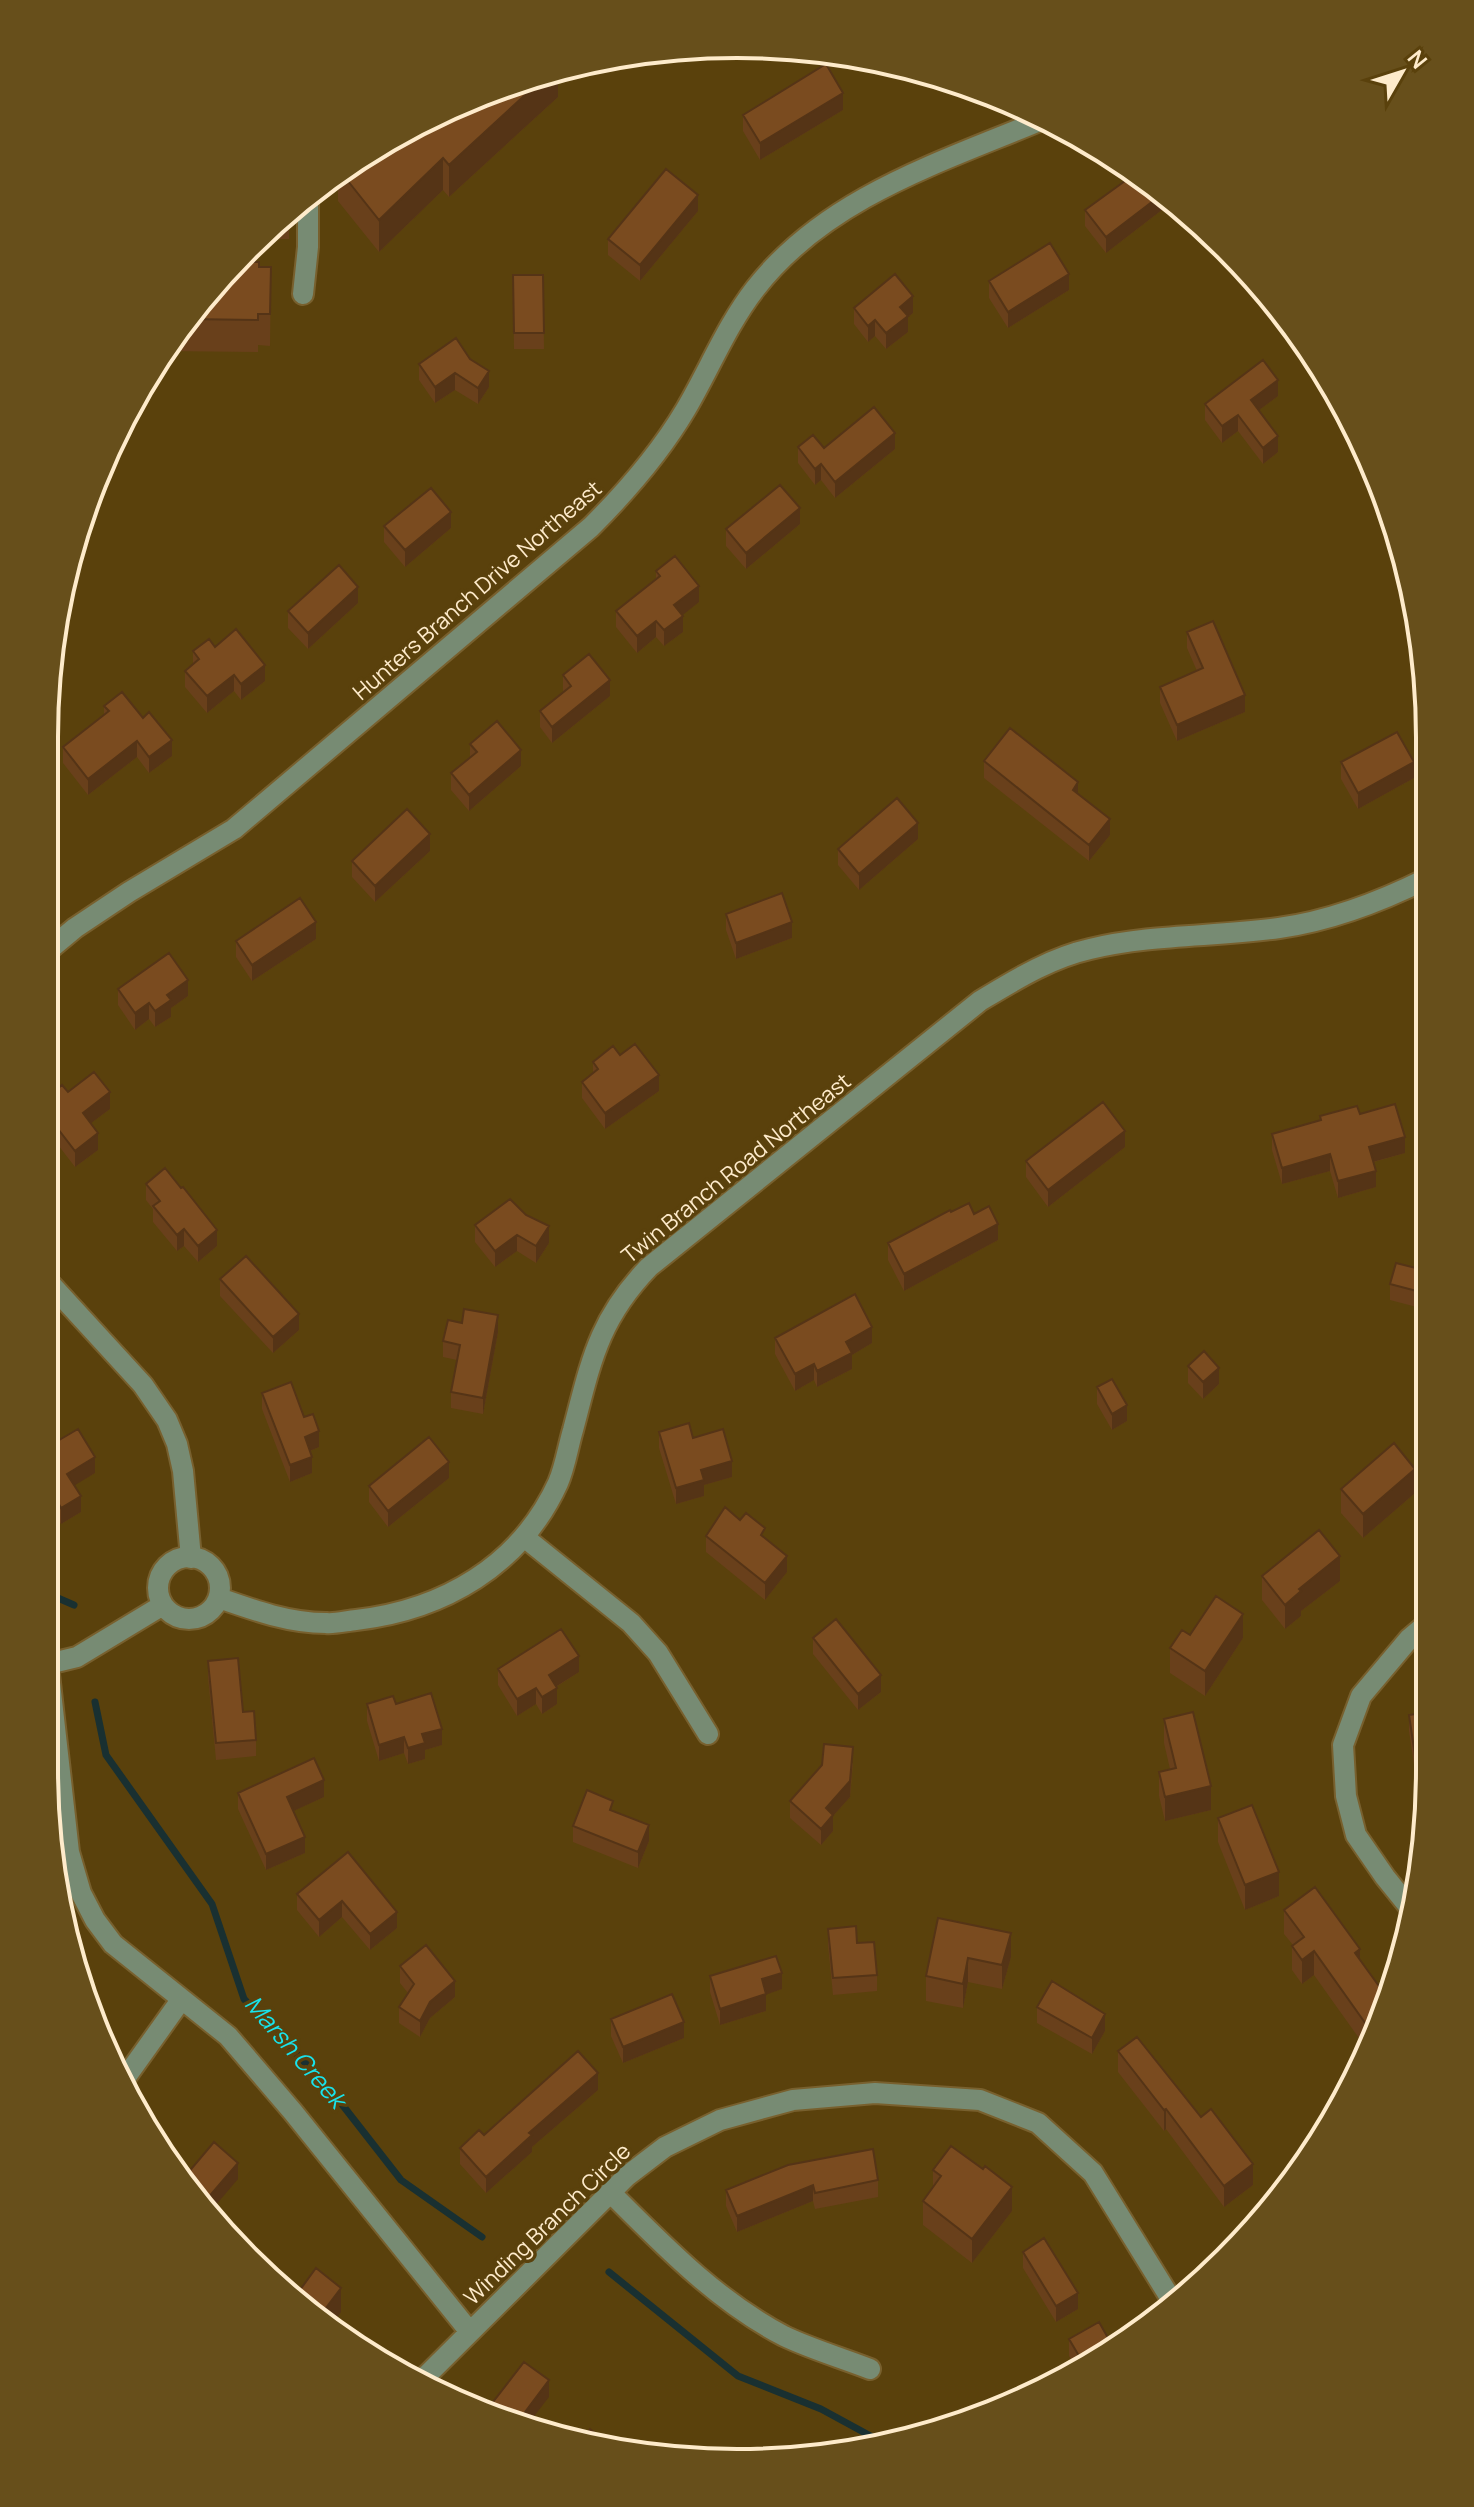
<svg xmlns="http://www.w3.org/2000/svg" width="1474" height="2507" font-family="Manrope,sans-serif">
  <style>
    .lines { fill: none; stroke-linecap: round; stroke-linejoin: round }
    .stream { stroke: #193031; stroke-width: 7 }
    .minor-casing { stroke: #78602e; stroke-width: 24 }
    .minor { stroke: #778b73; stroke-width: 20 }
    .wall { fill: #69401b }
    .shaded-wall { fill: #553416 }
    .building { fill: #7a4b1f; stroke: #553416; stroke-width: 2 }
    .labels { text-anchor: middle; stroke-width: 7; stroke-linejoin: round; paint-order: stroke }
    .street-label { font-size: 22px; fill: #feebcb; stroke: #5a410c }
    .water-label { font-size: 24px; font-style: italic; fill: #18e3ec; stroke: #5a410c }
    .rim { fill: none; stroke: #feebcb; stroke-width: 4 }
  </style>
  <rect width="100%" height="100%" fill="#5a410c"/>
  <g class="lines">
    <path class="stream" d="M44 1592 74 1605
      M95 1702 106 1755 212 1904 244 1999 330 2089 401 2180 482 2237
      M609 2272 738 2376 821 2409 878 2440"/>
    <g class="minor-casing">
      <path id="minor" d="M303 294 308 247V197
        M45 953 75 928 129 892 234 829 591 527C627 491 660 453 686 409 709 370 727 325 755 289 826 197 942 162 1044 119
        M45 1278 143 1385 167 1420 177 1444 183 1471 191 1558
        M524 1537 631 1623 658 1653 708 1734
        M158 1588a31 31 0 1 1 62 0a31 31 0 1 1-62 0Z
        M219 1598C253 1610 289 1623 326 1623 335 1624 346 1621 356 1620 443 1610 520 1566 558 1483 565 1467 568 1447 573 1430 591 1362 598 1320 649 1267L980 1001C1015 980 1050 958 1090 949 1152 934 1216 937 1279 928 1330 921 1382 901 1428 878
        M44 1665 77 1657 163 1605
        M48 1665 69 1852 81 1893 95 1920 113 1944 228 2036 293 2112 470 2332
        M1410 1908 1385 1877 1356 1835 1346 1796 1343 1745 1361 1696 1409 1639 1428 1623
        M126 2077 181 2000
        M610 2192C664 2246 717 2301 784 2336 811 2349 842 2358 870 2369
        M424 2378 627 2176 665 2147 720 2120 793 2100 875 2093 980 2100 1038 2123 1093 2173 1174 2304"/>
    </g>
    <use href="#minor" class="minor"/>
  </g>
  <path class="wall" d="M558 71V97L449 197 443 190 379 252 338 201V172L352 161Z
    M843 110 760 160 743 131V115Z
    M1167 200V206L1106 253 1085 226V210Z
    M698 211 640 281 608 255V239Z
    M289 212V239H257Z
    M234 262 259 267H271L270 346 258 345V352L162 351Z
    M513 275H543L544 349H514Z
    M989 281 1069 290 1008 328 989 298Z
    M854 308 913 313 908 317V332L886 349 875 336 868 342 854 324Z
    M470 359 489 387 478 404 455 390 435 403 419 380V364Z
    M1278 396 1259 410 1278 452 1263 464 1238 431 1222 443 1205 420V404Z
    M798 447 824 448 895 449 835 498 821 480 815 485 798 463Z
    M800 524 746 569 726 546V529Z
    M384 526 451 528 405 567 384 542Z
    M656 571 699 602 682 615 683 632 664 646 656 637 637 653 616 627V611L656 578Z
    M358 603 308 649 288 628V611Z
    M1187 632 1245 712 1177 741 1160 703V687L1197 671 1187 648Z
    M215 647 265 681 241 700 234 691 207 713 185 687V671L193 664V651Z
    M563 675 610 696 552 743 540 727V711L563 692Z
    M104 706 172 756 149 773 137 757 88 795 63 763V747L104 715Z
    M470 744 521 766 469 811 451 790V773L470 758Z
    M984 761 1110 835 1089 861 984 778Z
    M1341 762 1414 778 1358 809 1341 779Z
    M918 839 859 890 838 865V849Z
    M430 851 375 902 352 877V861Z
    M726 914 792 938 736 959 726 930Z
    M316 939 252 981 236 957V941Z
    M118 989 188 996 171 1008V1017L155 1027 149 1019 135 1030 118 1005Z
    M620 1055 659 1091 605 1129 582 1098V1082L593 1073V1062Z
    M68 1092 110 1109 91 1123 98 1150 75 1167 45 1128V1099Z
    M1360 1114 1405 1153 1374 1162 1376 1187 1338 1198 1330 1171 1282 1184 1272 1150V1134L1320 1120V1116Z
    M1125 1147 1048 1207 1026 1177V1161Z
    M146 1184 217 1246 198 1262 184 1246 177 1251 153 1222V1209L146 1200Z
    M951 1212 974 1214 998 1240 904 1291 888 1260V1243Z
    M475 1225 549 1243 536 1263 517 1251 495 1267 475 1242Z
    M1428 1271V1310L1390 1300V1284Z
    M220 1279 299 1330 273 1353 220 1296Z
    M498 1332 483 1414 451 1408V1392L457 1360 443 1357V1341Z
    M775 1338 872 1343 852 1355V1369L817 1387 814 1380 795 1391 775 1354Z
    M1188 1366 1219 1384 1203 1399 1188 1383Z
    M1097 1387 1127 1421 1112 1430 1097 1404Z
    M262 1393 304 1417 319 1447 310 1451 312 1473 290 1482 262 1409Z
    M659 1432 693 1438 732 1477 704 1485V1496L676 1504 659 1448Z
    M49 1446 95 1473 74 1485 81 1512 61 1524 55 1514 49 1460Z
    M449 1478 388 1527 369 1502V1486Z
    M1341 1489 1415 1493 1363 1538 1341 1513Z
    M706 1536 765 1539 787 1572 765 1600 706 1552Z
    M1262 1576 1340 1581 1301 1611V1616L1285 1629 1262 1600Z
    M1190 1635 1243 1638 1205 1696 1170 1673V1648Z
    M813 1638 881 1692 858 1710 813 1654Z
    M208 1661 243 1712 256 1740V1756L216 1760 208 1677Z
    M498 1669 579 1672 556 1687 557 1704 542 1714 536 1704 517 1716 498 1685Z
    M367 1704H396L442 1745 425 1750V1759L408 1764 404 1753 379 1761 367 1721Z
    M1428 1712V1804L1420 1805 1409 1731V1715Z
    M1164 1719 1211 1810 1165 1821 1159 1796V1772L1170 1769 1164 1743Z
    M853 1763 850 1797 833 1816V1831L821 1845 790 1818V1801Z
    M238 1793 324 1797 293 1811 305 1853 266 1870 238 1809Z
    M613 1811 649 1841 638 1868 573 1842V1826Z
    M1218 1818 1279 1896 1245 1910 1218 1842Z
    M348 1852 397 1928 370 1950 342 1917 319 1937 297 1910V1894Z
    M1284 1910 1360 1961 1389 2000 1366 2048 1314 1975 1302 1984 1292 1970V1946L1293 1945 1284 1934Z
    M938 1918 1011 1957 1002 1989 968 1982 963 2008 926 2001V1976Z
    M828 1929 857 1943 877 1975V1991L833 1995 828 1945Z
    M400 1966 455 1997 430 2018 420 2037 399 2023V2007L408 1993 400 1983Z
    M710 1976 782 1989 766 1994V2011L720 2025 710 1992Z
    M1037 2007 1105 2031 1092 2054 1037 2023Z
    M611 2019 684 2038 623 2063 611 2036Z
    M1118 2051 1253 2185 1224 2207 1166 2129 1164 2131 1118 2072Z
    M598 2090 532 2147V2152L486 2193 460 2164V2148L484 2135Z
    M933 2170 1012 2211 972 2263 923 2225V2201L933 2187Z
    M878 2180V2197L815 2209 813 2201 737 2232 726 2206V2190Z
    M1023 2252 1078 2309 1056 2322 1023 2268Z
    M1069 2339 1112 2345 1075 2365 1069 2356Z"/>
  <path class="shaded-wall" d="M558 71V97L449 197V165L549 73Z
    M843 93V110L760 160V143Z
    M443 158V190L379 252V220Z
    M698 195V211L640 281V265Z
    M1161 195 1167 200V206L1106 253V237Z
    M1069 274V290L1008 328V312Z
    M913 296V313L908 317V332L886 349V333L900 307Z
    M875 320V336L868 342V326Z
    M489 371V387L478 404V388Z
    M455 373V390L435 403V387Z
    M1278 380V396L1251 416V400Z
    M1238 415V431L1222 443V426Z
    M895 433V449L835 498V482Z
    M1278 436V452L1263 464V448Z
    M821 464V480L815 485V469Z
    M800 508V524L746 569V553Z
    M451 512V528L405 567V550Z
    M699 586V602L674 622V605Z
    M358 587V603L308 649V633Z
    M683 616V632L664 646V630Z
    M656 621V637L637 653V636Z
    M265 665V681L241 700V684Z
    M234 675V691L207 713V696Z
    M610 680V696L552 743V727Z
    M1245 695V712L1177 741V725Z
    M172 740V756L149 773V757Z
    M137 741V757L88 795V779Z
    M521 750V766L469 811V795Z
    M1414 762V778L1358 809V793Z
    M1078 782V798L1073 790Z
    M1110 819V835L1089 861V845Z
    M918 823V839L859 890V874Z
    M430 834V851L375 902V886Z
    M316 922V939L252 981V965Z
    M792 922V938L736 959V943Z
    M188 980V996L171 1008V1017L155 1027V1011L167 995Z
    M149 1003V1019L135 1030V1013Z
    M659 1075V1091L605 1129V1113Z
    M110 1092V1109L83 1129V1113Z
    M1125 1131V1147L1048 1207V1190Z
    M98 1133V1150L75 1167V1151Z
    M1405 1137V1153L1369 1163V1147Z
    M1330 1154V1171L1282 1184V1168Z
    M1376 1171V1187L1338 1198V1181Z
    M998 1224V1240L904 1291V1274Z
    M549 1226V1243L536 1263V1246Z
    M184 1229V1246L177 1251V1235Z
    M217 1230V1246L198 1262V1246Z
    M517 1235V1251L495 1267V1251Z
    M299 1314V1330L273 1353V1337Z
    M498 1315V1332L483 1414V1398Z
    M872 1327V1343L852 1355V1369L817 1387V1371L846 1342Z
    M814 1364V1380L795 1391V1374Z
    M1219 1368V1384L1203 1399V1382Z
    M51 1396V1412L44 1418 45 1402Z
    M1127 1405V1421L1112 1430V1414Z
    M319 1431V1447L305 1453V1437Z
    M95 1457V1473L67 1490V1474Z
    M312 1457V1473L290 1482V1465Z
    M732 1461V1477L704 1485V1496L676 1504V1488L701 1470Z
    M449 1462V1478L388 1527V1511Z
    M1415 1469V1493L1363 1538V1514Z
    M81 1496V1512L61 1524V1508Z
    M55 1497V1514L44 1519V1503Z
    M787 1556V1572L765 1600V1583Z
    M1340 1556V1581L1301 1611V1616L1285 1629V1605L1299 1589Z
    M1243 1614V1638L1205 1696V1671Z
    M579 1656V1672L549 1691V1675Z
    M881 1675V1692L858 1710V1694Z
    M536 1688V1704L517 1716V1699Z
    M557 1688V1704L542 1714V1697Z
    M442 1729V1745L425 1750V1759L408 1764V1748L422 1734Z
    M404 1737V1753L379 1761V1745Z
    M853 1747 850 1797 833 1816V1831L821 1845V1829L826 1808Z
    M324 1780V1797L287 1814V1797Z
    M1211 1786V1810L1165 1821V1797Z
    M649 1825V1841L638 1868V1852Z
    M305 1837V1853L266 1870V1854Z
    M1279 1872V1896L1245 1910V1885Z
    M342 1901V1917L319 1937V1920Z
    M397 1912V1928L370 1950V1934Z
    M1011 1933V1957L1002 1989V1965Z
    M1360 1949V1973L1355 1953Z
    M1314 1951V1975L1302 1984V1960Z
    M968 1958V1982L963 2008V1984Z
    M782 1973V1989L762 1996V1979Z
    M455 1981V1997L430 2018 420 2037V2021L430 2002Z
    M766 1994V2011L720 2025V2009Z
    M1105 2014V2031L1092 2054V2038Z
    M684 2022V2038L623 2063V2047Z
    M598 2073V2090L532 2147V2152L486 2193V2177L529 2133Z
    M1166 2109V2129L1164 2131V2110Z
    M238 2163V2179L209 2213 201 2206Z
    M1253 2164V2185L1224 2207V2186Z
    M813 2185V2201L737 2232V2216Z
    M1012 2187V2211L972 2263V2239Z
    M341 2288V2312L330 2328 316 2321Z
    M1078 2293V2309L1056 2322V2306Z
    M549 2380V2397L532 2419V2429L524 2428 525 2412Z"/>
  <path class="building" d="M826 64 843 93 760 143 743 115Z
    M549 73 449 165 443 158 379 220 340 171 352 161 472 97Z
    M666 169 698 195 640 265 608 239Z
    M1136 173 1161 195 1106 237 1085 210Z
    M1050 243 1069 274 1008 312 989 281Z
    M234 262H259V267H271L270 314H258V320L188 319Z
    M895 274 913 296 900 307 908 316 886 333 875 320 868 326 854 308Z
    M513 275H543L544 333H514Z
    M456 338 470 359 489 371 478 388 455 373 435 387 419 364Z
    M1263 360 1278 380 1251 400 1278 436 1263 448 1238 415 1222 426 1205 404Z
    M874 407 895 433 835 482 821 464 815 469 798 447 813 435 824 448Z
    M780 485 800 508 746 553 726 529Z
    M431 488 451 512 405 550 384 526Z
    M675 556 699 586 674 605 683 616 664 630 656 621 637 636 616 611 660 576 656 571Z
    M339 565 358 587 308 633 288 611Z
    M1213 621 1245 695 1177 725 1160 687 1203 668 1187 632Z
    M236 629 265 665 241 684 234 675 207 696 185 671 199 659 193 651 209 639 215 647Z
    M589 654 610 680 552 727 540 711 571 686 563 675Z
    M122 692 143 718 149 712 172 740 149 757 137 741 88 779 63 747 109 711 104 706Z
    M497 721 521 750 469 795 451 773 477 752 470 744Z
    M1010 728 1078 782 1073 790 1110 819 1089 845 984 761Z
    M1397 732 1414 762 1358 793 1341 762Z
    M897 798 918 823 859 874 838 849Z
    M407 809 430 834 375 886 352 861Z
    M782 893 792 922 736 943 726 914Z
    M300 898 316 922 252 965 236 941Z
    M169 953 188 980 167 995 171 1000 155 1011 149 1003 135 1013 118 989Z
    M635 1044 659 1075 605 1113 582 1082 598 1069 593 1062 613 1046 620 1055Z
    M94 1072 110 1092 83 1113 98 1133 75 1151 45 1112V1099L62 1085 68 1092Z
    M1103 1102 1125 1131 1048 1190 1026 1161Z
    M1395 1104 1405 1137 1369 1147 1376 1171 1338 1181 1330 1154 1282 1168 1272 1134 1321 1120 1320 1116 1357 1106 1360 1114Z
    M165 1168 181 1188 183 1187 217 1230 198 1246 184 1229 177 1235 153 1206 160 1201 146 1184Z
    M510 1199 526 1215 549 1226 536 1246 517 1235 495 1251 475 1225Z
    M969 1203 974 1214 989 1206 998 1224 904 1274 888 1243 950 1210 951 1212Z
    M246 1256 299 1314 273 1337 220 1279Z
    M1396 1263 1428 1271V1294L1390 1284Z
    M855 1294 872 1327 846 1342 852 1353 817 1371 814 1364 795 1374 775 1338Z
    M464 1309 498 1315 483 1398 451 1392 460 1345 443 1341 448 1320 462 1323Z
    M1204 1351 1219 1368 1203 1382 1188 1366Z
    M1112 1379 1127 1405 1112 1414 1097 1387Z
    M291 1382 304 1417 313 1414 319 1431 305 1437 312 1457 290 1465 262 1393Z
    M45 1390 51 1396 45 1402Z
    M689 1423 693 1438 723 1429 732 1461 701 1470 704 1480 676 1488 659 1432Z
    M78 1429 95 1457 67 1474 81 1496 61 1508 55 1497 44 1503V1462L55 1456 49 1446Z
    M429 1437 449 1462 388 1511 369 1486Z
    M1394 1443 1415 1469 1363 1514 1341 1489Z
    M725 1507 740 1520 746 1513 765 1528 761 1535 787 1556 765 1583 706 1536Z
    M1319 1530 1340 1556 1299 1589 1301 1591 1285 1605 1262 1576Z
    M1216 1596 1243 1614 1205 1671 1170 1648 1182 1630 1190 1635Z
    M836 1619 881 1675 858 1694 813 1638Z
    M561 1629 579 1656 549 1675 557 1688 542 1697 536 1688 517 1699 498 1669Z
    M238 1658 243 1712 254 1711 256 1740 216 1743 208 1661Z
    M431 1693 442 1729 422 1734 425 1743 408 1748 404 1737 379 1745 367 1704 393 1696 396 1704Z
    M1193 1712 1211 1786 1165 1797 1159 1772 1176 1768 1164 1719Z
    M1428 1712V1787L1420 1789 1409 1715Z
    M824 1744 853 1747 850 1781 826 1808 833 1815 821 1829 790 1801 822 1765Z
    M314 1758 324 1780 287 1797 305 1837 266 1854 238 1793Z
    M587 1790 613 1801 610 1810 649 1825 638 1852 573 1826Z
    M1252 1805 1279 1872 1245 1885 1218 1818Z
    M348 1852 397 1912 370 1934 342 1901 319 1920 297 1894Z
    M1315 1887 1360 1949 1355 1953 1389 2000 1373 2034 1314 1951 1302 1960 1292 1946 1304 1937 1284 1910Z
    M938 1918 1011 1933 1002 1965 968 1958 963 1984 926 1976Z
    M856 1926 857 1943 874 1942 877 1975 833 1978 828 1929Z
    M426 1945 455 1981 430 2002 420 2021 399 2007 414 1984 400 1966Z
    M776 1956 782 1973 762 1979 766 1994 720 2009 710 1976Z
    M1052 1981 1105 2014 1092 2038 1037 2007Z
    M672 1994 684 2022 623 2047 611 2019Z
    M1137 2037 1201 2117 1211 2109 1253 2164 1224 2186 1166 2109 1164 2110 1118 2051Z
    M578 2051 598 2073 529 2133 532 2135 486 2177 460 2148 479 2130 484 2135Z
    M214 2142 238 2163 201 2206 187 2192 181 2181Z
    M951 2146 983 2169 985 2166 1012 2187 972 2239 923 2201 941 2176 933 2170Z
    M873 2149 878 2180 815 2193 813 2185 737 2216 726 2190 788 2165Z
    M1044 2238 1078 2293 1056 2306 1023 2252Z
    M316 2268 341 2288 316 2321 294 2298Z
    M1099 2322 1112 2345 1082 2361 1069 2339Z
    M524 2362 549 2380 525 2412 532 2418 524 2428 515 2426 486 2411Z
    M590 2429 607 2442 584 2438Z"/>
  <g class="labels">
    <g class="street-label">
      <text transform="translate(477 590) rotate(-41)" y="8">Hunters Branch Drive Northeast</text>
      <text transform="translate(736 1168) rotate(-39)" y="8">Twin Branch Road Northeast</text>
      <text transform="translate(547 2224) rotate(-44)" y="8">Winding Branch Circle</text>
    </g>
    <g class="water-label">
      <text transform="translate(295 2052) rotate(49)" y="8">Marsh Creek</text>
    </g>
  </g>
  <path d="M0 0H1474V2507H0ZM737 58H737A679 679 0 0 1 1416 737V1770A679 679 0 0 1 737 2449H737A679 679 0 0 1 58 1770V737A679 679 0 0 1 737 58Z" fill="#674f1b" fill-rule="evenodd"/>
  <path class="rim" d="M737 58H737A679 679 0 0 1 1416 737V1770A679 679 0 0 1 737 2449H737A679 679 0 0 1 58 1770V737A679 679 0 0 1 737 58Z"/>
  <g transform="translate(1402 72) rotate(51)" stroke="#5a410c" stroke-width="6" paint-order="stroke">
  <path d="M0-6L14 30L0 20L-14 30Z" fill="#feebcb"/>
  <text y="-12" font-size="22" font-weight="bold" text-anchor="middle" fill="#feebcb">N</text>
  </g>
</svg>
